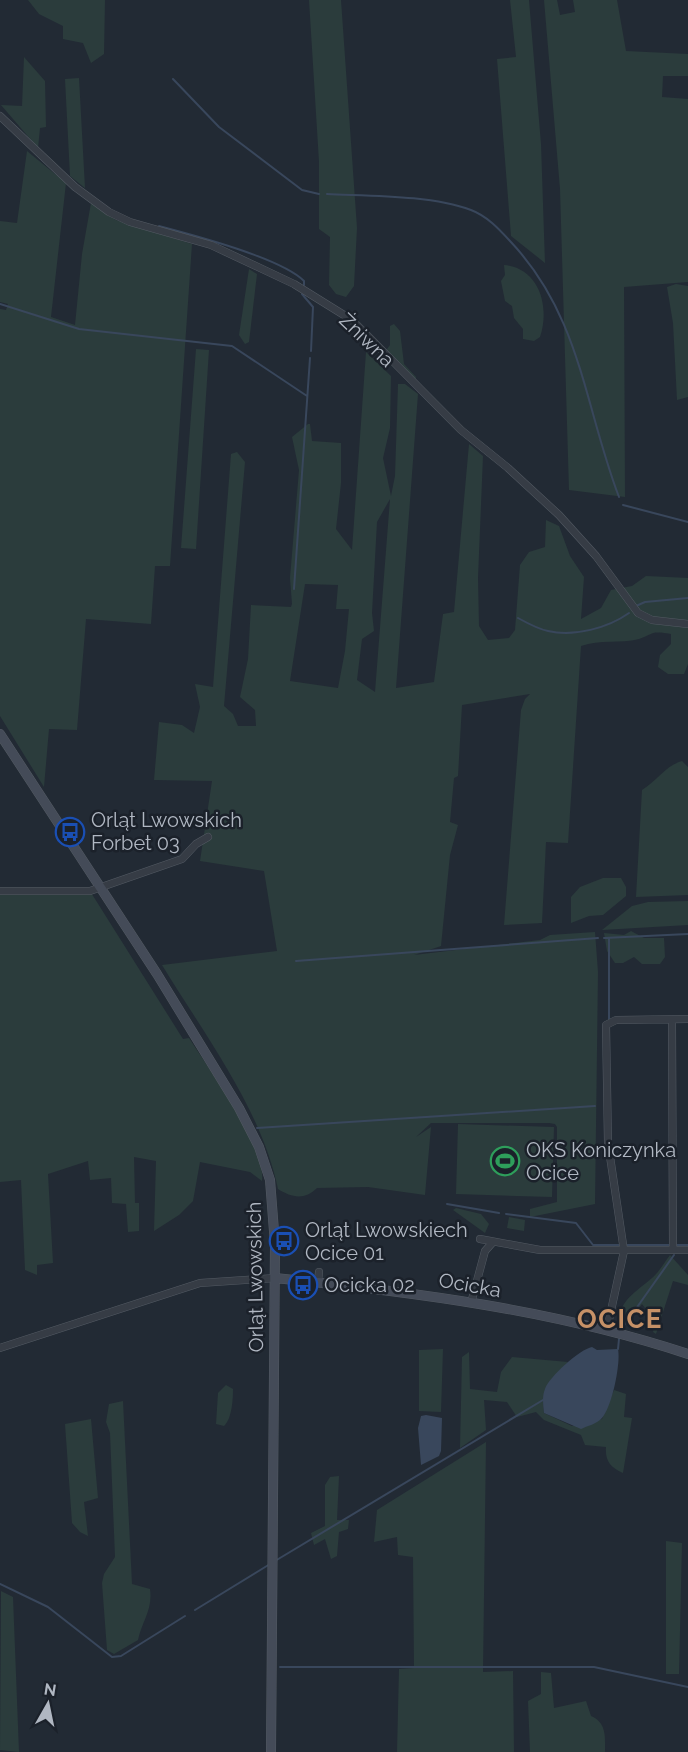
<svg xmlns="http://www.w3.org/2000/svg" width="688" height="1752" font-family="Raleway,sans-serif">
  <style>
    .green { fill: #2b3c3c; fill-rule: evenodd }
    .water { fill: #39475c }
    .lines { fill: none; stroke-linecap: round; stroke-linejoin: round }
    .stream { stroke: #39475c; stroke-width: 2 }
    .street-casing { stroke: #535a63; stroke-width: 8 }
    .secondary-casing { stroke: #535a63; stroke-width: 10 }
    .street { stroke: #363c45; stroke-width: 7 }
    .secondary { stroke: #444b58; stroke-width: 9 }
    .labels { text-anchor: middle; stroke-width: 5; stroke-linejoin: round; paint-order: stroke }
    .street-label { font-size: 20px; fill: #b0b7c2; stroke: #1b212a }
    .poi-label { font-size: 20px; fill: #b0b7c2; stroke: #1b212a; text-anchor: start }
    .district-label { font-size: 26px; font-weight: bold; letter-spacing: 1.5px; fill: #c69167; stroke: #1b212a }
  </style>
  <rect width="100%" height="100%" fill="#222a34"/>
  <path class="green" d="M28 0H105L104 54 91 63 83 43 63 39V26L39 14Z
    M309 0H341L357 228 354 286 346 297 336 294 329 285 330 237 319 229V162Z
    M510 0H529L541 144 545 263 511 236 497 59 516 57Z
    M544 0H557L560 15 575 12 573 0H617L626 51 688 54V76H663L662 97 688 99V282L624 287 625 497 569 490 560 189Z
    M24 57 45 81 46 127 40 128 38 148 1 105 22 106Z
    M79 78 85 188 70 176 65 79Z
    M27 151 66 183 51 317 75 325 82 254 91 203 116 220 192 244 170 566H155L151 624 86 619 77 730 49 729 44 787 0 716V309L6 310 8 304 0 302V221L17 223Z
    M504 265C540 268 550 308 540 337L534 341 523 339V329L514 318 512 306 505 301 501 281 505 275Z
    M249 269 257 274 249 342 245 344 239 335Z
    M676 284 688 286V397L677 400 673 323 667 287Z
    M394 324 400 331 404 364 416 377 415 382 385 352 390 345V326Z
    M196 349 209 350 196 549 181 548Z
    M366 352 391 376 390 428 383 458 391 496 395 476 398 384H405L418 394 396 688 434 682 443 614 454 612 469 444 483 456 478 578 479 626 488 640 509 638 515 630 520 565 529 552 545 547 546 520 559 526 570 556 584 577 581 619 601 608 611 590 632 586 646 576 688 578V664L684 674H668L658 667 660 655 671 644V634C649 631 656 633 639 639 620 644 600 639 581 646L568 843 546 842 542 923 504 925 521 710 525 699 530 694 462 705 458 776 454 778 450 822 458 825 450 855 441 946 414 955 540 940 550 935 595 932 598 972 595 1204 530 1217V1209L557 1202V1127L555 1124 549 1123H431L416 1137 431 1127 425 1195 368 1187 317 1188C305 1200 292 1198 278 1189 262 1110 204 1034 162 965L277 951 264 871 200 861 212 781 154 780 159 722 182 725 194 733 200 707 195 684 213 687 231 454 237 452 245 462 224 706 233 714 238 726H256L255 710 240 697 248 659 251 605 291 607 292 604 290 578 299 470 292 437 308 424H310L312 441 341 443V483L336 529 352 550ZM390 499 375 692 357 680 362 639 374 631 372 613 377 522ZM305 584 338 585 336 609H349L345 651 338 688 290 681Z
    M682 761 688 767V895L636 897 642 790C657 781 665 766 682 761Z
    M603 878H621L626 887V896L603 915 589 916 571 923V897L580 887Z
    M0 891H90L183 1039 189 1038C207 1066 267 1150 262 1181L250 1172 200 1162 193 1201 179 1215 154 1231 156 1161 134 1157 135 1203H139V1231L128 1232 126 1204 112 1203 111 1178 90 1180 88 1161 48 1174 53 1263 37 1265V1275L25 1270 21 1180 0 1182Z
    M688 901V925L602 930 632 906 648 902Z
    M631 931 644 938H664L665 957 660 964H642L634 957 623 963H615L607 951 604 933 624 935Z
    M458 1124 554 1127 552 1197 456 1194Z
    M456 1208 481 1214 489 1224 485 1233 453 1210Z
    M509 1217 525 1220 524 1231 507 1228Z
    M670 1255 688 1275V1285L673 1281 656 1334 653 1332C658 1312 652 1318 642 1304L628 1322 619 1324C618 1301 636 1292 652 1278 659 1272 664 1263 670 1255Z
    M443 1349 441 1412 419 1411V1350Z
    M469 1352 470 1389 497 1392 501 1372 512 1357 568 1362C552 1382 541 1386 544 1413L572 1426 602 1419 614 1390 626 1394 624 1417 632 1418 623 1473C610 1467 605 1461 606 1447L585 1445 581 1435 544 1420 536 1412 517 1417 507 1402 484 1400 486 1430 460 1448 462 1357Z
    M226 1385 233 1389C233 1399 232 1419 224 1426L216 1424 218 1393Z
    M123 1401 132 1584 150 1589C153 1610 142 1621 138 1640L114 1654 107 1650 102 1583 104 1574 115 1557 110 1433 106 1422 109 1404Z
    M91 1419 98 1498 84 1502 88 1536 80 1532 72 1523 65 1424Z
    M486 1442 483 1672 513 1671 514 1752H397L399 1669 414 1668 413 1557 398 1555 397 1537 374 1542 377 1510Z
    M339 1476 337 1520H349L348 1529 339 1532 337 1556 331 1559 325 1539 314 1545 311 1533 325 1526V1485L330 1477Z
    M666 1541 682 1543 679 1674H666Z
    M1 1591 13 1597 19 1752 0 1750Z
    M541 1672 551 1673 554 1708 586 1701 591 1716C607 1723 605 1737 605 1752H530L528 1701 541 1694Z"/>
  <path class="water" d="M592 1347 597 1350 618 1349C621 1363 612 1407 602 1418 597 1424 587 1426 581 1429L544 1413C543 1405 542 1396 545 1389 549 1377 580 1349 592 1347Z
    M426 1415 442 1418 441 1451 439 1456 421 1465 418 1428 421 1416Z"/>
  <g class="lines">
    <path class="stream" d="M173 79 219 127 302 190 319 194
      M327 194C370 196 431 195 471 210 487 216 499 229 510 241 581 316 584 405 619 497
      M159 226C193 235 281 258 304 281V285
      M302 294 313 307 311 351
      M0 304 79 329 232 346 307 396
      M623 505 688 522
      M294 589 310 358
      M636 606 645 602 688 598
      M518 618C527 623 538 629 548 631 574 637 608 628 629 613
      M604 938 688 934
      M609 938V1019
      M296 961 598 938
      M257 1128 595 1106
      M447 1204 499 1213
      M506 1214 576 1223 593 1245H620
      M626 1245H670
      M675 1245H688
      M623 1327 674 1255
      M618 1349 619 1339
      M275 1561 543 1400
      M0 1584 48 1607 112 1657 121 1656 185 1616
      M195 1610 270 1564
      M280 1667H594L688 1687"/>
    <g class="street-casing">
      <path id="street" d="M0 116 75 187 109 212 130 222 211 245 294 284 352 320 461 430 508 468 559 515 596 556 638 613 652 620 688 624
        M0 891H90L182 859 196 844 208 837
        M672 1020 673 1250
        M480 1239 540 1250H688
        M318 1282 319 1272
        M471 1303 485 1251 493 1242
        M607 1329 624 1251 608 1143 606 1025 616 1020 688 1019
        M0 1348 200 1283 275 1278"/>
    </g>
    <g class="secondary-casing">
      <path id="secondary" d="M0 734 157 974 239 1108 259 1147 270 1180 275 1244 271 1752
        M275 1278C414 1292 555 1310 688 1354"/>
    </g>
    <use href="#street" class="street"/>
    <use href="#secondary" class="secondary"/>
  </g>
  <defs>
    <g id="bus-ring" transform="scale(1.5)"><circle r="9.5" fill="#1b212a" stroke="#1a4fb4" stroke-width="1.5"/><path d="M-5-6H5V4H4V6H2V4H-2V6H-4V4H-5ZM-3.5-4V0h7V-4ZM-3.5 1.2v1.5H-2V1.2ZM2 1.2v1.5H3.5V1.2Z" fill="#1a4fb4"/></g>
    <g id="stadium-ring" transform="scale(1.5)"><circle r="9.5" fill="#1b212a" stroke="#2e9e5b" stroke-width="1.5"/><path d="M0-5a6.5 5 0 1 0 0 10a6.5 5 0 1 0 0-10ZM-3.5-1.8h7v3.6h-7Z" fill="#2e9e5b"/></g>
  </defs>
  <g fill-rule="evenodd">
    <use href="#bus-ring" x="70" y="832"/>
    <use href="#stadium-ring" x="505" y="1161"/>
    <use href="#bus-ring" x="284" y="1241"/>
    <use href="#bus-ring" x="303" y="1285"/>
  </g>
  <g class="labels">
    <g class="street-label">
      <text transform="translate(367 340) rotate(44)" y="7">Żniwna</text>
      <text transform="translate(255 1277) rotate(-91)" y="7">Orląt Lwowskich</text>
      <text transform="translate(470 1285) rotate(10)" y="7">Ocicka</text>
    </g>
    <g class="poi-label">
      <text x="91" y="827">Orląt Lwowskich<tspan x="91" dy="23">Forbet 03</tspan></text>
      <text x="526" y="1157">OKS Koniczynka<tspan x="526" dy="23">Ocice</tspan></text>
      <text x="305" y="1237">Orląt Lwowskiech<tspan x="305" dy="23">Ocice 01</tspan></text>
      <text x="324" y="1292">Ocicka 02</text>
    </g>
    <g class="district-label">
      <text x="620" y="1328">OCICE</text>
    </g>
  </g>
  <g transform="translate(48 1704) rotate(9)" stroke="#1b212a" stroke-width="4.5" paint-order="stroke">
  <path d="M0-4.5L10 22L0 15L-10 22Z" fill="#b0b7c2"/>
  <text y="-9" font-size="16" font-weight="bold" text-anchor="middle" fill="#b0b7c2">N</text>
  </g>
</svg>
